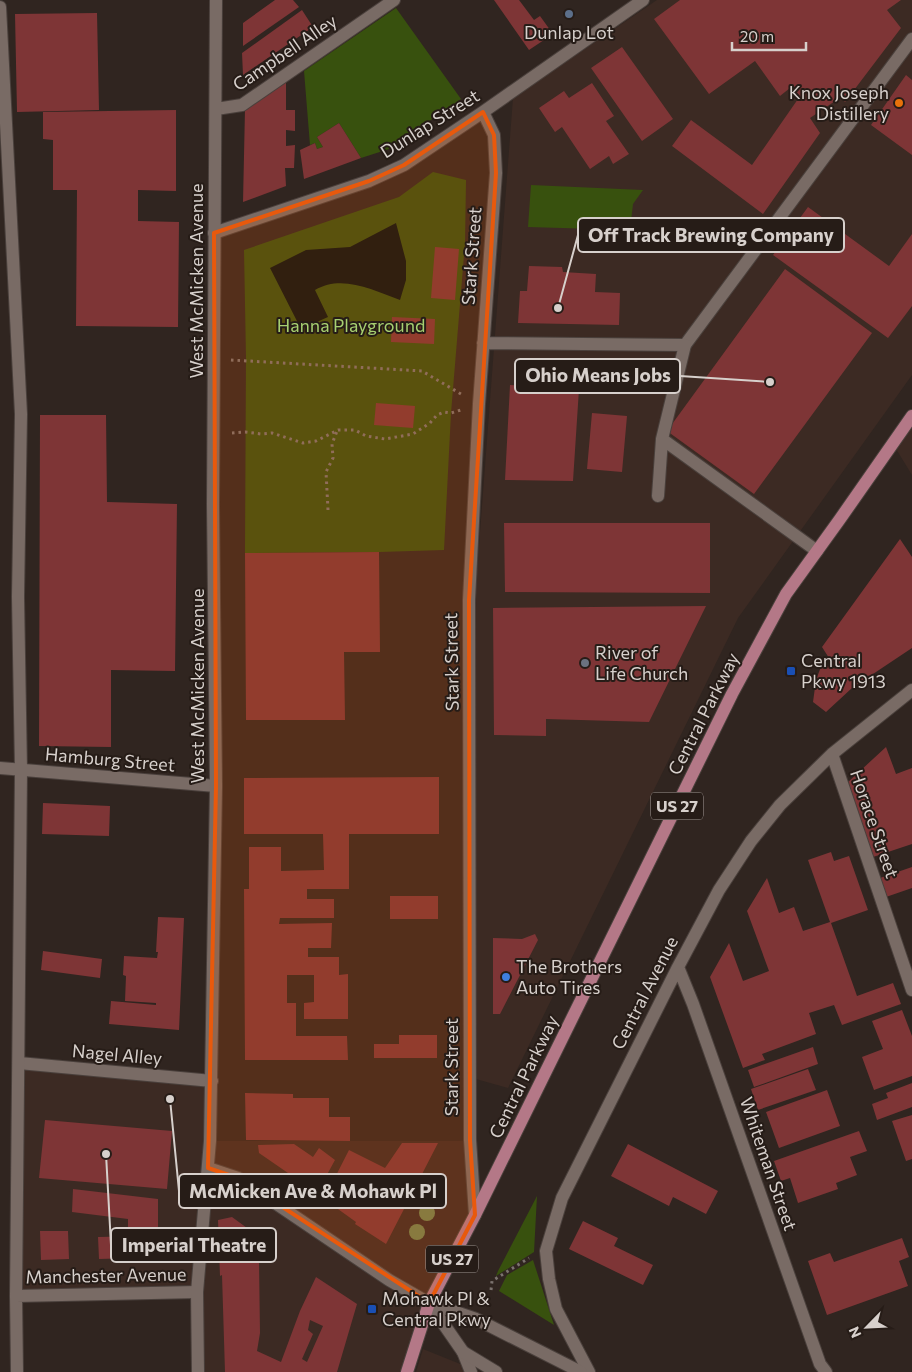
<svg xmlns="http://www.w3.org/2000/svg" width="912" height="1372" font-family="Commissioner,sans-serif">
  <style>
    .built { fill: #3c2a23 }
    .green { fill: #38510e }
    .water { fill: #041111 }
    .building { fill: #7e3536; fill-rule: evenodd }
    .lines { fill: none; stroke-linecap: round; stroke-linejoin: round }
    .service-casing { stroke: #4a403c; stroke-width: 14 }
    .minor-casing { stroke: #4a403c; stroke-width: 14 }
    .tertiary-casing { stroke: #4a403c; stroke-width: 14 }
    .primary-casing { stroke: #4a403c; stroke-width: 14 }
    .path { stroke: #7b726e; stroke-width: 3; stroke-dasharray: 2.5 4; stroke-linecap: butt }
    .service { stroke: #796b65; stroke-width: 12 }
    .minor { stroke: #796b65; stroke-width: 12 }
    .tertiary { stroke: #796b65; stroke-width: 12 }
    .primary { stroke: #b47887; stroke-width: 12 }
    .tree { fill: #71834d }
    .marked { fill: #e8590c; fill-opacity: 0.2; stroke: #e8590c; stroke-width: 4; stroke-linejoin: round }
    .service-dot { fill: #5c6f8a; stroke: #261c17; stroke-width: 2 }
    .food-dot { fill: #e8710a; stroke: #261c17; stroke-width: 2 }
    .worship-dot { fill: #6b7280; stroke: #261c17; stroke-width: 2 }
    .transit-dot { fill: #1a4fb4; stroke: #261c17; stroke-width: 2 }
    .shop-dot { fill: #3f7fe0; stroke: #261c17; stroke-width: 2 }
    .labels { text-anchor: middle; stroke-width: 4; stroke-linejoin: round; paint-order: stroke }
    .shield { fill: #261c17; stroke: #a29a96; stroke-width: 1 }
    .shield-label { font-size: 16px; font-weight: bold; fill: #d7d0cc }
    .poi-label { font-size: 18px; fill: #d7d0cc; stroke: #261c17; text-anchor: start }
    .street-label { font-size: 18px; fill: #d7d0cc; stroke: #261c17 }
    .park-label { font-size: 18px; fill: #a7d071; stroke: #261c17 }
    .leader { fill: none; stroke: #d7d0cc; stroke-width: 2 }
    .callout-dot { fill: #d7d0cc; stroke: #261c17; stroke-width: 2 }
    .callout { fill: #261c17; stroke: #d7d0cc; stroke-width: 2 }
    .callout-label { font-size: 19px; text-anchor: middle; font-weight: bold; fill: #d7d0cc }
  </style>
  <rect width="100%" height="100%" fill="#302520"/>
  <path class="built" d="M657 0H912V375L738 618 508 1088 476 1079V585L513 98Z
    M912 416V475L893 444Z
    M19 1063 212 1081 210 1141H457L470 1140 475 1215 445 1272 407 1372H198L197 1292 16 1296Z
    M423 1349 480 1372H416Z"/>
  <path class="green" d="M396 8 461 99 389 149 361 158 339 123 317 137 323 147 317 149 315 143 310 145 304 71Z
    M433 172 466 180 465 243 451 413 444 550 379 552 245 553 246 357 244 250 399 197Z
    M531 185 643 190 633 204 630 230 528 227Z
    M537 1196 534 1252 496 1276 498 1271Z
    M533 1260 554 1325 499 1291 507 1275Z"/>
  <path class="water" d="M396 223 406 261V280L400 300C373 290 342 274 315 290L328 317 301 329 270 268 306 250 350 247Z"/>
  <path class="building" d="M275 0H293L299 7 243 46V23Z
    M494 0H519L534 20 540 16 553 34 529 50Z
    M680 0H901L887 10 901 28 845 102 841 97 810 118 820 133 763 214 672 146 691 120 752 165 798 99 790 88 780 96 755 61 709 94 654 19Z
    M302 10 313 27 243 75 242 53Z
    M97 13 99 110 17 112 15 14Z
    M622 47 673 119 642 141 591 68Z
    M906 75 912 80V155L871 125Z
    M286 81V110H295V131L286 130V146L295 145 294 168H285L286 186 243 202 245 109Z
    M592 83 614 116 606 121 629 154 613 164 609 156 590 169 562 127 555 132 539 108 564 91 569 98Z
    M176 110V191L138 190V221L179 222 178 327 76 326 77 190H53V140L43 139V112Z
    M339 123 361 158 304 179 300 150 315 143 317 149 323 147 317 137Z
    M808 207 889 266 912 234V306L888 338 773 255Z
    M435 247 459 249 455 300 431 298Z
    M529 266 562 267 563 272 596 274 595 292 620 293 619 325 518 323 520 291H527Z
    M785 269 872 333 754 494 667 431Z
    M392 317 435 319 434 344 391 342Z
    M510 385 579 389 573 481 505 480Z
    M376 403 415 406 413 428 374 425Z
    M592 413 627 416 622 472 587 469Z
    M40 415H106L107 502 177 504 175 671 111 670V747L39 746Z
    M504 523H710V593L505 592Z
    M900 539 912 557V648L852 688 826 712 813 702 816 680 822 664 836 669 822 647Z
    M379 552 380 652H344L345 720H246L245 553Z
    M706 606 649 722 546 719V736L494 735 493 608Z
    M886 747 896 774 912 768V844L873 857 847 783Z
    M439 777V834H349V889H307V899H334V918H280L279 924 332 923 331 948H308V957H339V975L348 974V1019H304V1003L314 1002V975H287V1003H296V1036H347L348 1060H245L244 889H249V847H281V871L324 870 323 834H244V778Z
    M43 803 110 806 109 836 42 834Z
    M831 852 834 861 849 856 868 910 831 923 857 996 893 983 901 1004 842 1025 834 1005 809 1013 816 1034 762 1054 765 1060 743 1068 710 977 729 943 743 981 769 971 747 911 767 878 779 913 794 907 803 931 830 922 808 860Z
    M912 867V888L886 897 880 878Z
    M390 896H438V919H390Z
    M158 917 184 918 179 1030 109 1024 111 1001 156 1005V1003L125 1001 126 976 123 975 124 956 157 958 158 952H156Z
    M535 934 538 940 500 1014H493V938L522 939Z
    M43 951 102 959 100 978 41 970Z
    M902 1010 912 1036V1076L874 1090 862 1057 883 1049 872 1021Z
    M399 1035H437V1058H374V1044H399Z
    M813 1047 818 1064 754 1087 748 1070Z
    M808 1069 816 1090 758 1110 751 1089Z
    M912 1083V1107L877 1120 872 1104 888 1098 886 1093Z
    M827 1090 840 1126 779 1148 766 1112Z
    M245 1093 293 1094V1098H329V1117H350V1141L246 1140Z
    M912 1115V1159L906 1161 892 1121Z
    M45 1120 172 1131 167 1189 39 1178Z
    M859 1131 867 1151 850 1157 857 1175 836 1183 838 1189 798 1203 790 1178 781 1181 774 1161Z
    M402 1143H438L386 1244 355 1224 356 1222 324 1199 349 1150 385 1168ZM382 1174 393 1180 388 1191 376 1185Z
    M294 1144 313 1157 319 1148 335 1160 317 1193 259 1153 258 1145Z
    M628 1144 718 1191 706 1214 673 1197 669 1206 611 1176Z
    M73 1189 158 1199V1228H167V1257L99 1259 98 1237 143 1236V1228L128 1229V1219L72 1212Z
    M232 1217 269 1244 265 1261 259 1260 260 1333 257 1351 281 1362 300 1311 316 1277 357 1304 337 1372H225L222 1275 220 1276 218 1220ZM310 1320 323 1326 307 1362 302 1359 313 1334 308 1330Z
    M583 1221 618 1238 614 1246 653 1265 643 1285 569 1249Z
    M40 1231H68L69 1259 41 1260Z
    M902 1238 909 1257 899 1261 908 1286 827 1315 808 1261 830 1253 834 1262Z"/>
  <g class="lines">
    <g class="service-casing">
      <path id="service" d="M216 109 242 105 394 0
        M662 439 817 551
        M658 496 662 439 685 345 912 39
        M19 1063 212 1081"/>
    </g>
    <g class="minor-casing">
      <path id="minor" d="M0 7 21 414 18 597 21 770 16 1296 17 1372
        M214 233 369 181 404 165 483 112 643 0
        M483 343 685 345
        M832 754 912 990
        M0 768 216 786
        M678 967 693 1004 820 1364 826 1372
        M475 1215 470 1140 469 600 479 404 496 173 494 135 483 112
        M16 1296 197 1292
        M463 1352 471 1372
        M589 1372 556 1309 549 1279 546 1251 562 1198 678 967 719 890 751 841 780 805 832 754 912 690"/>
    </g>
    <g class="tertiary-casing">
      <path id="tertiary" d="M208 1168 238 1178 389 1280 429 1303 476 1319 581 1372
        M429 1303 463 1352 496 1372
        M198 1372 197 1292 210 1141 216 786 213 505 216 0"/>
    </g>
    <g class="primary-casing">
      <path id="primary" d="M407 1372 429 1303 475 1215 732 694 786 594 840 519 912 416"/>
    </g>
    <path class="path" d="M231 360 422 371 461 394
      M232 433 245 432 261 434 272 433 303 443 316 441 338 430H355L366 436 385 439 413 434 430 423 437 415 444 412 451 413 461 410
      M328 510 326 472 333 458 332 444 337 431
      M491 1290 492 1281 529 1258"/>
    <use href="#service" class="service"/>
    <use href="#minor" class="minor"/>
    <use href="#tertiary" class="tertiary"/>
    <use href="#primary" class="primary"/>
  </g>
  <g class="tree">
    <circle cx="427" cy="1213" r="8"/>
    <circle cx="417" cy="1232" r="8"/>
  </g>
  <path class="marked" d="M483 112 494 135 496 173 469 600 470 1140 475 1215 429 1303 238 1178 208 1168 216 786 214 233 369 181 404 165Z"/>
  <circle class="service-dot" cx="569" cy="14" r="5"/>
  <circle class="food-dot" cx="899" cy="103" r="5"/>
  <circle class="worship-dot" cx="585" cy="663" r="5"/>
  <g class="transit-dot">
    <rect x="786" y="666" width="10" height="10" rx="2.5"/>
    <rect x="367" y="1304" width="10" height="10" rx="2.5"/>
  </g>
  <circle class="shop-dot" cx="506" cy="977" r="5"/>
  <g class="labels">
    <g class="shield">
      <rect x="651" y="792.5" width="52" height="27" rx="4"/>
      <rect x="426" y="1245.5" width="52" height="27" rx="4"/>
    </g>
    <g class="shield-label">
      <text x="677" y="812">US 27</text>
      <text x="452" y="1265">US 27</text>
    </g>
    <g class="poi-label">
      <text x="569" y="39" text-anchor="middle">Dunlap Lot</text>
      <text x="889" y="99" text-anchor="end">Knox Joseph<tspan x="889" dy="21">Distillery</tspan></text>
      <text x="595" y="659">River of<tspan x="595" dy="21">Life Church</tspan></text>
      <text x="801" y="667">Central<tspan x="801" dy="21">Pkwy 1913</tspan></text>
      <text x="516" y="973">The Brothers<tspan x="516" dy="21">Auto Tires</tspan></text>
      <text x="382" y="1305">Mohawk Pl &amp;<tspan x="382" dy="21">Central Pkwy</tspan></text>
    </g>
    <g class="street-label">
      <text transform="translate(285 53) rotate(-34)" y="6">Campbell Alley</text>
      <text transform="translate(430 124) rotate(-32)" y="6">Dunlap Street</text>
      <text transform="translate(472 256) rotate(-86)" y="6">Stark Street</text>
      <text transform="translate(197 281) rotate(-90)" y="6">West McMicken Avenue</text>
      <text transform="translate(452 662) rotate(-91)" y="6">Stark Street</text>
      <text transform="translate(198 686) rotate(-90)" y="6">West McMicken Avenue</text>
      <text transform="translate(704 714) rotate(-63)" y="6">Central Parkway</text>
      <text transform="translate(110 760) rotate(5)" y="6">Hamburg Street</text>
      <text transform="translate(874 824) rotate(71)" y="6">Horace Street</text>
      <text transform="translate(645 993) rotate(-63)" y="6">Central Avenue</text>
      <text transform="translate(117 1055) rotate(5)" y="6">Nagel Alley</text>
      <text transform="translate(452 1067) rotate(-90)" y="6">Stark Street</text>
      <text transform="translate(524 1077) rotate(-64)" y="6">Central Parkway</text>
      <text transform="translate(768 1164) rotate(71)" y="6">Whiteman Street</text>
      <text transform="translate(106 1276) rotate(-1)" y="6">Manchester Avenue</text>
    </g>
    <g class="park-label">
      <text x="351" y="332">Hanna Playground</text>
    </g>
  </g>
  <path class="leader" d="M558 308L578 235M770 382L680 376M170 1099L179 1191M106 1154L111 1245"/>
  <g class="callout-dot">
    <circle cx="558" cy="308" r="5"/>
    <circle cx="770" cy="382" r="5"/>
    <circle cx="170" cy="1099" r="5"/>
    <circle cx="106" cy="1154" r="5"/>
  </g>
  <g class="callout">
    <rect x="578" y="218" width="266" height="34" rx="5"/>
    <rect x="515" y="359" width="165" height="34" rx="5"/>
    <rect x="179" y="1174" width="267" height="34" rx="5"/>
    <rect x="111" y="1228" width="165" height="34" rx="5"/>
  </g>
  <g class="callout-label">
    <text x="711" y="242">Off Track Brewing Company</text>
    <text x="598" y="382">Ohio Means Jobs</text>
    <text x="313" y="1198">McMicken Ave &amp; Mohawk Pl</text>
    <text x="194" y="1252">Imperial Theatre</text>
  </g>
  <g transform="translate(867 1327) rotate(246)" stroke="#261c17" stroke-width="4" paint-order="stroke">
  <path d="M0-4L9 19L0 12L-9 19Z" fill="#d7d0cc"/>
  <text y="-8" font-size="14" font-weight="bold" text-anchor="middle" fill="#d7d0cc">N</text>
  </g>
  <path d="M732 42v8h74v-8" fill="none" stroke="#d7d0cc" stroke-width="2.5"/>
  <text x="740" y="42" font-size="15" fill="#d7d0cc" stroke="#261c17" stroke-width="4" paint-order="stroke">20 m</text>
</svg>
